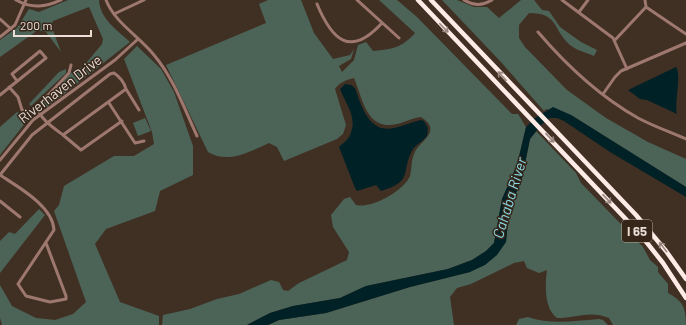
<svg xmlns="http://www.w3.org/2000/svg" width="686" height="325" font-family="Barlow,sans-serif">
  <style>
    .green { fill: #4c6457 }
    .water { fill: #002126 }
    .lines { fill: none; stroke-linecap: round; stroke-linejoin: round }
    .minor { stroke: #9e786e; stroke-width: 3 }
    .highway { stroke: #ffebe6; stroke-width: 4.5 }
    .oneway { stroke: #9a8880 }
    .labels { text-anchor: middle; stroke-width: 3; stroke-linejoin: round; paint-order: stroke }
    .shield { fill: #36261a; stroke: #b4a79e; stroke-width: 1 }
    .shield-label { font-size: 13px; font-weight: bold; fill: #eaded7 }
    .street-label { font-size: 14px; fill: #eaded7; stroke: #36261a }
    .water-label { font-size: 15px; font-style: italic; fill: #88dae7; stroke: #36261a }
  </style>
  <rect width="100%" height="100%" fill="#403024"/>
  <path class="green" d="M68 0H99C100 19 117 30 130 42L45 109 42 104 72 72 83 67 102 44 103 39 89 7 53 21 51 25 61 52 46 32 38 30 0 57V40L17 28 29 9 39 12Z
    M268 0H301L314 33 333 59 350 55 354 49 351 59 339 66 342 72 354 60 358 45 366 42 373 51C392 49 402 48 415 33L379 0H397L417 17 512 114H518L526 127 517 165 502 199 494 243 486 251 472 260 448 269 366 286 340 298 293 306 270 313 247 325H162L163 315 190 309 217 299 239 294 271 280 279 282 283 290 288 291 299 283 347 260 349 252 333 227 331 215 344 199 350 197 356 205C371 209 404 191 410 176 412 169 411 161 414 154 418 141 444 132 421 117 412 118 405 122 397 124 366 131 363 99 354 78 346 80 340 82 335 89L346 125 343 134 337 139 284 161 277 147 269 143C249 152 228 164 208 152L166 65 266 23 259 4Z
    M442 0H457L474 7H487L499 18 521 0H534L542 10 549 11 560 27 581 42 597 50 594 56C587 53 576 50 570 45 552 29 559 13 529 13L519 25V38L525 47 567 90 606 118 648 142 686 159V187L571 115 546 109 544 111 501 62Z
    M137 46 161 69 174 92 193 146V175L160 191 155 211 106 229 95 244 120 302 159 316V325H2L0 318V285L12 306 36 318 55 320 73 314 86 302 54 211 59 205 64 186 114 156H134L154 144 152 132 124 59Z
    M66 69V73L31 106 29 104 59 72Z
    M17 112 27 117 26 122 0 155V127Z
    M145 118 151 131 138 136 133 123Z
    M536 131 576 173 581 183 643 247 650 260 658 267V272L668 284V293C683 301 686 308 686 325H613L609 318C591 310 576 318 557 318 544 309 545 284 547 270L539 273 527 268 524 261 514 263 471 284 457 288 450 297 454 325H268L279 320 326 313 410 287 470 272 506 242 509 211 522 178 530 139Z
    M39 209 45 215 0 273V241L9 232 15 234Z
    M528 317C550 325 574 321 599 319L603 320 608 325H516L519 319Z"/>
  <path class="water" d="M676 67C682 74 674 103 677 114L647 100 640 99 628 90Z
    M345 84 351 85 355 88C361 105 369 134 394 128 403 126 412 122 421 120L424 121 428 128 427 136C423 141 417 144 413 149 400 171 415 181 381 191L376 185 357 191 355 188 339 147C343 143 348 140 350 135 358 117 346 105 340 89Z
    M553 107 571 115 686 187V197L610 152 564 121 557 118H550L542 124 530 139 522 178 509 211 506 242 497 255 485 265 470 272 410 287 326 313 279 320 268 325H247L270 313 293 306 340 298 366 286 448 269 472 260 486 251 494 243 502 199 517 165 526 127 535 118Z"/>
  <g class="lines">
    <path class="minor" d="M16 0C32 9 46 7 61 0
      M106 0C115 23 139 36 154 55 174 79 184 108 197 136
      M357 0 399 38
      M464 0C474 6 482 6 492 0
      M562 0 613 38 627 69
      M645 0 646 7
      M317 4C332 40 350 58 382 23
      M646 7 686 34
      M579 12 588 0
      M114 14 144 0
      M0 19 11 29
      M538 32C567 66 599 96 638 118 653 126 670 132 686 139
      M0 37 15 25 26 0
      M615 40 646 7
      M9 87 18 97 22 110 30 111 38 110
      M603 94 615 77 621 71 686 43
      M0 95 46 58 40 51 12 74 17 81
      M109 103 135 143 144 141
      M122 121 81 150 63 135 126 89 139 110
      M63 135C55 129 37 117 38 106L69 73 71 65
      M0 160 33 120 115 60 138 39
      M0 175C18 187 53 206 54 230L18 284 26 296 50 302 66 299V296L46 243
      M0 175 32 135 110 74 114 73C120 77 124 82 126 89
      M0 201 20 217"/>
    <path class="highway" d="M418 0 640 234 663 263 686 298
      M431 0 636 215 666 251 686 279"/>
  </g>
  <defs><path id="oneway-shaft" d="M-6 0H5M1.5-3L5.5 0L1.5 3" fill="none" stroke-width="1.6" stroke-linecap="round" stroke-linejoin="round"/></defs>
  <g class="oneway">
    <use href="#oneway-shaft" transform="translate(444 28) rotate(46)"/>
    <use href="#oneway-shaft" transform="translate(502 76) rotate(-133)"/>
    <use href="#oneway-shaft" transform="translate(550 138) rotate(47)"/>
    <use href="#oneway-shaft" transform="translate(607 199) rotate(47)"/>
    <use href="#oneway-shaft" transform="translate(663 247) rotate(-128)"/>
  </g>
  <g class="labels">
    <rect class="shield" x="622" y="220" width="30" height="22" rx="3"/>
    <g class="shield-label">
      <text x="637" y="236">I 65</text>
    </g>
    <g class="street-label">
      <text transform="translate(60 89) rotate(-38)" y="5">Riverhaven Drive</text>
    </g>
    <g class="water-label">
      <text transform="translate(510 198) rotate(-73)" y="5">Cahaba River</text>
    </g>
  </g>
  <path d="M14 30v6h77v-6" fill="none" stroke="#eaded7" stroke-width="2"/>
  <text x="20" y="30" font-size="12" fill="#eaded7" stroke="#36261a" stroke-width="3" paint-order="stroke">200 m</text>
</svg>
